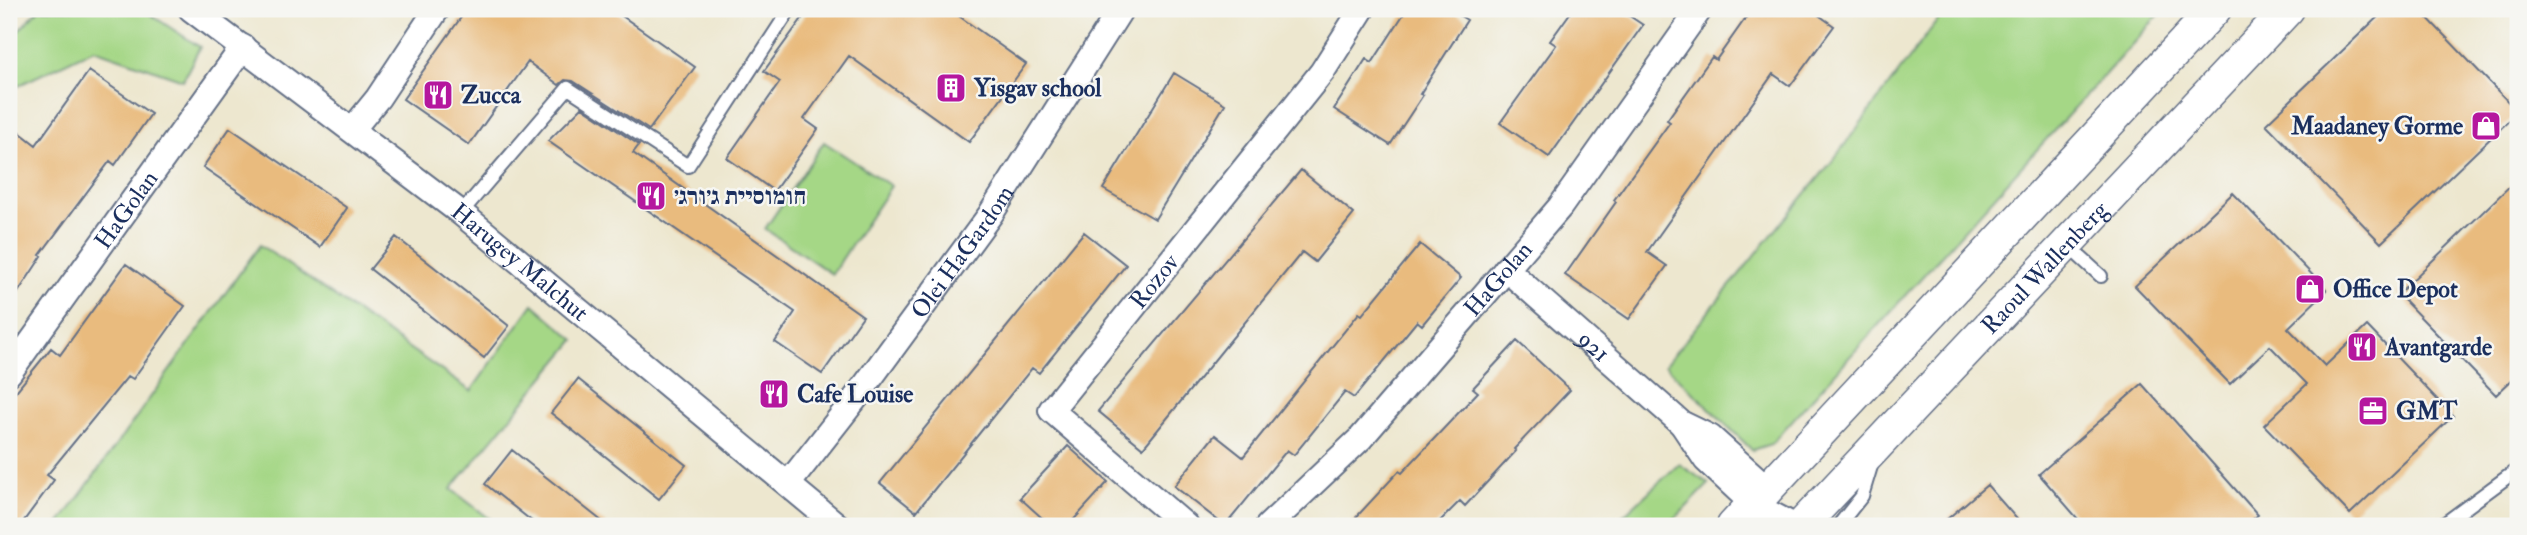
<svg xmlns="http://www.w3.org/2000/svg" width="2527" height="535" font-family="'IM FELL Double Pica','Frank Ruhl Libre',serif">
  <style>
    .green { fill: #a5d786; stroke: #608372; stroke-width: 2 }
    .building { fill: #e9bb7e }
    .lines { fill: none; stroke-linecap: round; stroke-linejoin: round }
    .service-casing { stroke: #646f86; stroke-width: 16 }
    .minor-casing { stroke: #646f86; stroke-width: 28 }
    .tertiary-casing { stroke: #646f86; stroke-width: 35 }
    .service { stroke: #fff; stroke-width: 12 }
    .minor { stroke: #fff; stroke-width: 24 }
    .tertiary { stroke: #fff; stroke-width: 32 }
    .labels { text-anchor: middle; stroke-width: 5; stroke-linejoin: round; paint-order: stroke }
    .poi-label { font-size: 24px; font-weight: bold; fill: #1b2f5e; stroke: #f6f6f2; text-anchor: start }
    .street-label { font-size: 24px; fill: #1b2f5e; stroke: #f6f6f2 }
  </style>
  <rect width="100%" height="100%" fill="#f6f6f2"/>
  <filter id="ink" filterUnits="userSpaceOnUse"><feTurbulence type="fractalNoise" baseFrequency=".0143" numOctaves="2"/><feDisplacementMap in="SourceGraphic" scale="14" xChannelSelector="R" yChannelSelector="G"/><feConvolveMatrix kernelMatrix="1 2 1 2 8 2 1 2 1" color-interpolation-filters="sRGB"/></filter>
  <filter id="wash" filterUnits="userSpaceOnUse"><feTurbulence type="fractalNoise" baseFrequency=".00686" numOctaves="4" result="noise"/><feDisplacementMap in="SourceGraphic" scale="28" xChannelSelector="R" yChannelSelector="G"/><feGaussianBlur stdDeviation="1.57" result="paint"/><feColorMatrix in="noise" values="0 0 0 0 0 0 0 0 0 0 0 0 0 0 0 0 0 1.4 0 .05"/><feComposite in="paint" operator="in"/></filter>
  <g filter="url(#wash)">
    <rect width="100%" height="100%" fill="#ede7cf"/>
    <path class="green" d="M39 9H142L200 47 183 80 94 49 9 90V41Z
      M1946 9H2164L1771 444 1752 450 1665 365 1834 159Z
      M824 142 891 186 832 274 765 229Z
      M260 245 471 391 533 304 575 340 451 489 494 522 491 526H58Z
      M1679 464 1709 484 1668 526H1612Z"/>
    <g id="blocks">
      <path class="building" d="M467 9H612L695 67 649 130 573 81 565 80 559 85 528 62 469 145 403 99Z
        M809 9H949L1026 64 969 142 849 56 804 119 818 129 774 191 727 158 780 82 764 71Z
        M1407 9H1449L1467 20 1420 94 1423 95 1390 145 1334 109 1366 59 1372 63Z
        M1573 9H1619L1643 25 1549 157 1500 123 1556 45 1550 41Z
        M1752 9H1810L1834 26 1790 86 1773 74 1647 252 1667 266 1629 319 1565 275 1616 202 1614 200 1670 122 1667 120 1712 57 1716 60Z
        M2386 9H2419L2518 112 2381 243 2266 124Z
        M89 71 151 114 115 165 110 161 40 255 42 256 9 306V124L36 145Z
        M1174 73 1225 104 1155 219 1103 189Z
        M582 107 639 145 633 153 863 316 822 374 775 342 795 312 548 141Z
        M230 128 347 208 320 247 203 167Z
        M1301 170 1354 214 1315 262 1302 252 1143 448 1098 411Z
        M2518 178V374L2496 395 2398 294Z
        M2233 193 2327 290 2288 328 2325 366 2367 326 2453 416 2350 514 2264 425 2307 384 2270 346 2230 384 2135 286Z
        M1084 232 1126 265 1039 373 1032 368 916 512 880 483Z
        M396 237 509 326 484 358 370 269Z
        M1420 244 1461 278 1422 325 1417 321 1354 398 1345 392 1294 455 1287 450 1225 526 1174 486 1215 435 1243 457 1359 313 1362 315Z
        M126 264 185 306 133 379 128 376 47 475 54 480 20 526H9V400L51 348 60 355Z
        M1517 341 1570 390 1514 449 1516 451 1465 506 1460 501 1435 526H1348L1399 471 1402 473 1478 392 1473 388Z
        M578 379 686 465 659 499 551 413Z
        M2142 384 2258 515 2245 526H2084L2039 474Z
        M1068 446 1108 482 1068 526H1051L1020 498Z
        M512 450 608 526H538L485 484Z
        M1987 485 2023 526H1939Z"/>
    </g>
  </g>
  <g filter="url(#ink)">
    <use href="#blocks" fill-opacity="0" stroke="#646f86" stroke-width="2"/>
    <g class="lines">
      <g class="service-casing">
        <path id="service" d="M461 213 568 88 688 166 790 9
          M2067 245 2101 276
          M1838 526 1862 496 1872 463
          M2441 526 2518 469"/>
      </g>
      <g class="minor-casing">
        <g id="minor">
          <path id="s1" d="M191 9 461 213 838 526"/>
          <path d="M352 130 378 98 437 9"/>
          <path id="s2" d="M1506 269 1681 423 1710 437 1768 489"/>
          <path id="s3" d="M9 373 243 47"/>
          <path d="M1682 424 1706 460 1754 505 1794 526"/>
          <path id="s4" d="M789 483 858 395 990 215 1121 9"/>
          <path id="s5" d="M1186 526 1051 410 1322 72 1362 9"/>
          <path id="s6" d="M1268 526 1361 438 1560 207 1700 9"/>
        </g>
      </g>
      <g class="tertiary-casing">
        <g id="tertiary">
          <path d="M1733 526 2215 9"/>
          <path id="s7" d="M1801 526 2288 9"/>
        </g>
      </g>
      <use href="#service" class="service"/>
      <use href="#minor" class="minor"/>
      <use href="#tertiary" class="tertiary"/>
    </g>
  </g>
  <defs>
    <g id="building-square" transform="scale(1.575)"><rect x="-9" y="-9" width="18" height="18" rx="4" fill="#b5179e" stroke="#f6f6f2"/><path d="M-4-6H4V6H1V3H-1V6H-4ZM-2.5-4.3h1.7v1.8h-1.7ZM.8-4.3h1.7v1.8H.8ZM-2.5-1h1.7V.8h-1.7ZM.8-1h1.7V.8H.8Z" fill="#fff"/></g>
    <g id="restaurant-square" transform="scale(1.575)"><rect x="-9" y="-9" width="18" height="18" rx="4" fill="#b5179e" stroke="#f6f6f2"/><path d="M-5-6h1v4h1v-4h1v4h1v-4h1v5L-1.5 .5V6h-2V.5L-5-1ZM5-6V6H3V1.5H1.5Q1.5-4 5-6Z" fill="#fff"/></g>
    <g id="shop-square" transform="scale(1.575)"><rect x="-9" y="-9" width="18" height="18" rx="4" fill="#b5179e" stroke="#f6f6f2"/><path d="M-5-2.5h2.3a2.7 3.5 0 0 1 5.4 0H5L5.5 6h-11ZM-1.5-2.5h3a1.5 2.3 0 0 0-3 0Z" fill="#fff"/></g>
    <g id="office-square" transform="scale(1.575)"><rect x="-9" y="-9" width="18" height="18" rx="4" fill="#b5179e" stroke="#f6f6f2"/><path d="M-6-3h4V-5.5h4V-3h4V5H-6ZM-1-4.5V-3h2v-1.5ZM-6 0V1H6V0Z" fill="#fff"/></g>
  </defs>
  <g fill-rule="evenodd">
    <use href="#building-square" x="951" y="88"/>
    <use href="#restaurant-square" x="438" y="95"/>
    <use href="#shop-square" x="2486" y="126"/>
    <use href="#restaurant-square" x="651" y="196"/>
    <use href="#shop-square" x="2310" y="289"/>
    <use href="#restaurant-square" x="2362" y="347"/>
    <use href="#restaurant-square" x="774" y="394"/>
    <use href="#office-square" x="2373" y="411"/>
  </g>
  <g class="labels">
    <g class="poi-label">
      <text x="974" y="96">Yisgav school</text>
      <text x="461" y="103">Zucca</text>
      <text x="2463" y="134" text-anchor="end">Maadaney Gorme</text>
      <text x="674" y="204">חומוסיית ג׳ורג׳</text>
      <text x="2333" y="297">Office Depot</text>
      <text x="2385" y="355">Avantgarde</text>
      <text x="797" y="402">Cafe Louise</text>
      <text x="2396" y="419">GMT</text>
    </g>
    <g class="street-label">
      <text dy="8" stroke="none"><textPath href="#s3" startOffset="201">HaGolan</textPath></text>
      <text dy="8" stroke="none"><textPath href="#s4" startOffset="289">Olei HaGardom</textPath></text>
      <text dy="8" stroke="none"><textPath href="#s1" startOffset="415">Harugey Malchut</textPath></text>
      <text dy="8" stroke="none"><textPath href="#s7" startOffset="355">Raoul Wallenberg</textPath></text>
      <text dy="8" stroke="none"><textPath href="#s6" startOffset="338">HaGolan</textPath></text>
      <text dy="8" stroke="none"><textPath href="#s5" startOffset="343">Rozov</textPath></text>
      <text dy="8" stroke="none"><textPath href="#s2" startOffset="117">921</textPath></text>
    </g>
  </g>
  <rect width="2527" height="535" fill="none" stroke="#f6f6f2" stroke-width="35"/>
</svg>
